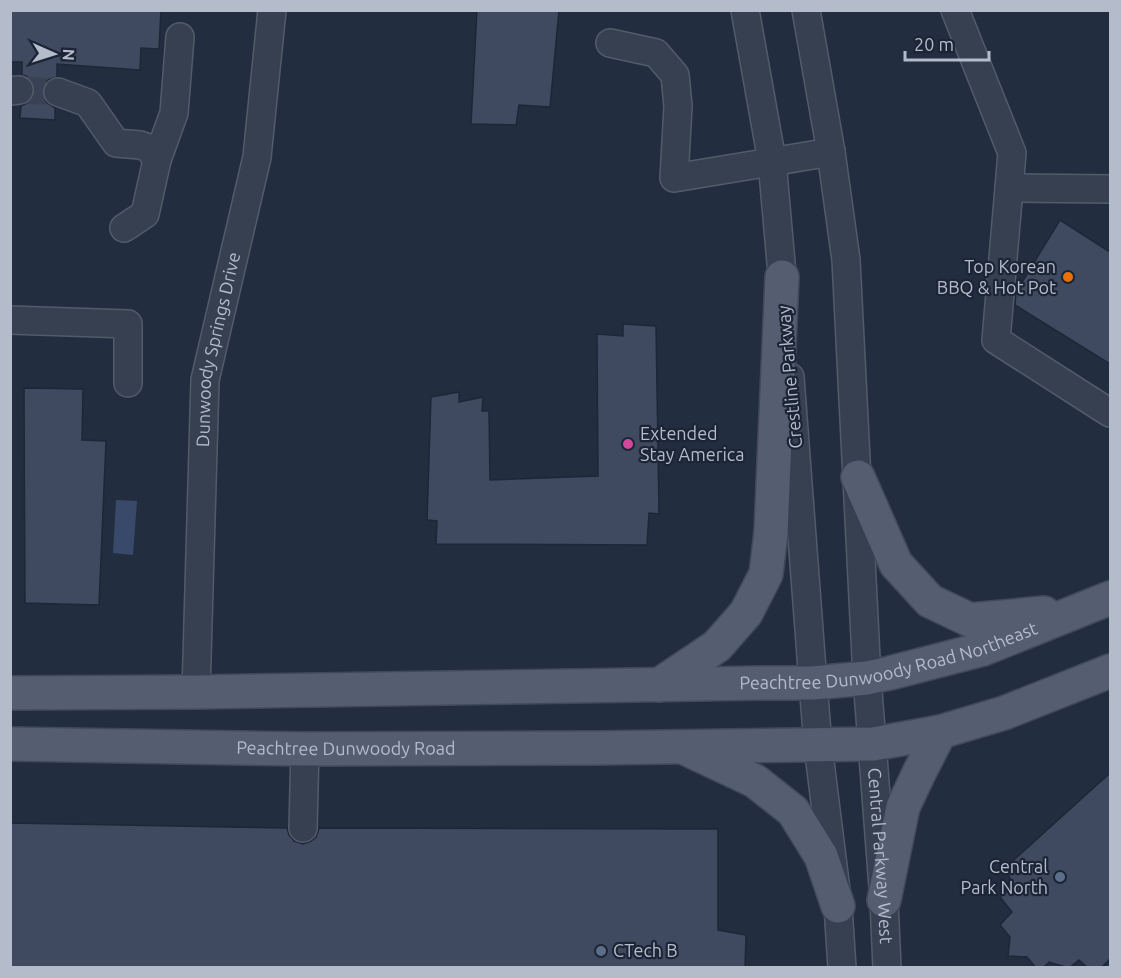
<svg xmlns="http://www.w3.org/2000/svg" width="1121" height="978" font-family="Ubuntu,sans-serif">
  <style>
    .water { fill: #38496a }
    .building { fill: #3f4a60; stroke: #1e2737; stroke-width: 1.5 }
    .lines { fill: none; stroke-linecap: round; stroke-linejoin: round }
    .minor-tunnel { stroke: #394255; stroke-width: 27; stroke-dasharray: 27 14; stroke-linecap: butt }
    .minor-casing { stroke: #525b6a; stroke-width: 30 }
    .major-casing { stroke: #414959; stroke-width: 36 }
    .minor { stroke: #374050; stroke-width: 27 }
    .major { stroke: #555e70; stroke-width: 33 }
    .food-dot { fill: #e8710a; stroke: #1c2535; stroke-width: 2 }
    .hotel-dot { fill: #d1479c; stroke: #1c2535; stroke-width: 2 }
    .service-dot { fill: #5c6f8a; stroke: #1c2535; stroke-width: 2 }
    .labels { text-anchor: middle; stroke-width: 4.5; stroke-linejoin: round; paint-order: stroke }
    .poi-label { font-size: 18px; fill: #b4bbca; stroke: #1c2535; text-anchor: end }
    .street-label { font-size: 18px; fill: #b4bbca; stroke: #1c2535 }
  </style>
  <rect width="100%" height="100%" fill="#232d40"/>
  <path class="water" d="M116 500 137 501 133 555 113 553Z"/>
  <path class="building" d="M10 10H161L159 49 141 48 140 70 57 64V77L48 80 43 87 42 94 46 102 55 108V120L20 118 21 106 29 102 33 97 35 89 31 80 26 76 22 75V62H10Z
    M477 10H559L550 107 519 105 516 125 471 124Z
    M1060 220 1110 252V364L1015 305 1016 292Z
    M623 324 656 326 659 514 649 513 647 545 436 544 437 521 427 520 431 397 459 392V402L483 397 482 411H489L490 480 598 476 597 334 623 336Z
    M24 388 83 389 82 440 106 441 99 605 25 603Z
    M1110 773V959L1101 968H1088L1079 960 1069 968 1049 962 1043 968H1036L1027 957 1008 956 1010 937 1000 925 1012 912 1000 897 1014 886 1005 868Z
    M10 823 287 828 289 835 294 841 303 844 311 841 316 837 319 828 718 829V930L746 935 745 968H10Z"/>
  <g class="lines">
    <path class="minor-tunnel" d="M19 90 58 92"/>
    <g class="minor-casing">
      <g id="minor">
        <path d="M745 10 772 161 784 297"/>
        <path id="s1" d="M806 10 831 152 846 260 867 678 884 900 887 968"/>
        <path d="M955 10 1012 153 996 340 1110 413"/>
        <path d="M610 43 656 53 675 75 678 106 674 178 831 152"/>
        <path d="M10 91 19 90"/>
        <path d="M58 92 88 103 116 143 140 145 149 148 157 160 145 214 124 228"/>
        <path d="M157 160 174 113 180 37"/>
        <path d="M1009 188 1110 189"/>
        <path d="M10 320 128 324V383"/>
        <path d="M790 377 813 683 818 746 838 906 842 968"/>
        <path id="s2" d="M196 692 205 380 257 157 272 10"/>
        <path d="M303 828 305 749"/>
      </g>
    </g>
    <g class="major-casing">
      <g id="major">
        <path d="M858 477 896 564 930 601 970 620 1044 613"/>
        <path d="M659 685 717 646 746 613 766 574 771 532 782 277"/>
        <path id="s3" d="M10 693 196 692 762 683H813L867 678 890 673 983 649 1110 598"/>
        <path id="s4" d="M10 744 305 749 596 748 873 744 940 732 1004 713 1110 671"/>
        <path d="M687 749 755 781 793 811 821 856 838 906"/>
        <path d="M884 900 903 807 919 773 940 732"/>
      </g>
    </g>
    <use href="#minor" class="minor"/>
    <use href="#major" class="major"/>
  </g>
  <circle class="food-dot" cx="1068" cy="277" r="6"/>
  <circle class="hotel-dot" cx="628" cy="444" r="6"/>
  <g class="service-dot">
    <circle cx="1060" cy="877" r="6"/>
    <circle cx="601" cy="951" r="6"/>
  </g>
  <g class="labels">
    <g class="poi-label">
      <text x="1056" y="273">Top Korean<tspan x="1056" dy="21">BBQ &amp; Hot Pot</tspan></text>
      <text x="640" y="440" text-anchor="start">Extended<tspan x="640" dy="21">Stay America</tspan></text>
      <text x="1048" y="873">Central<tspan x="1048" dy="21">Park North</tspan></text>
      <text x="613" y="957" text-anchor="start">CTech B</text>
    </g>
    <g class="street-label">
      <text dy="6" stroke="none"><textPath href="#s2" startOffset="344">Dunwoody Springs Drive</textPath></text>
      <text transform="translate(790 377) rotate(-95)" y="6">Crestline Parkway</text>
      <text dy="6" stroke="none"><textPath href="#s3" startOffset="882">Peachtree Dunwoody Road Northeast</textPath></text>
      <text dy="6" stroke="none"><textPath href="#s4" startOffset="336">Peachtree Dunwoody Road</textPath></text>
      <text dy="6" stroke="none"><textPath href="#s1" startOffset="850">Central Parkway West</textPath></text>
    </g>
  </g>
  <rect width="1121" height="978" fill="none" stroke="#b4bbca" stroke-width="24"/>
  <g transform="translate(54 54) rotate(93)" stroke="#1c2535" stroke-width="4.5" paint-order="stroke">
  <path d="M0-4.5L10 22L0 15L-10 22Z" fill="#b4bbca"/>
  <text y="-9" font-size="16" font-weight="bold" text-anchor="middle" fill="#b4bbca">N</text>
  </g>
  <path d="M905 51v9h84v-9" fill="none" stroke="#b4bbca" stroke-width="3"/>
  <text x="914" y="51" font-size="18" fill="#b4bbca" stroke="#1c2535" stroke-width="4.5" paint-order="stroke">20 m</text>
</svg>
